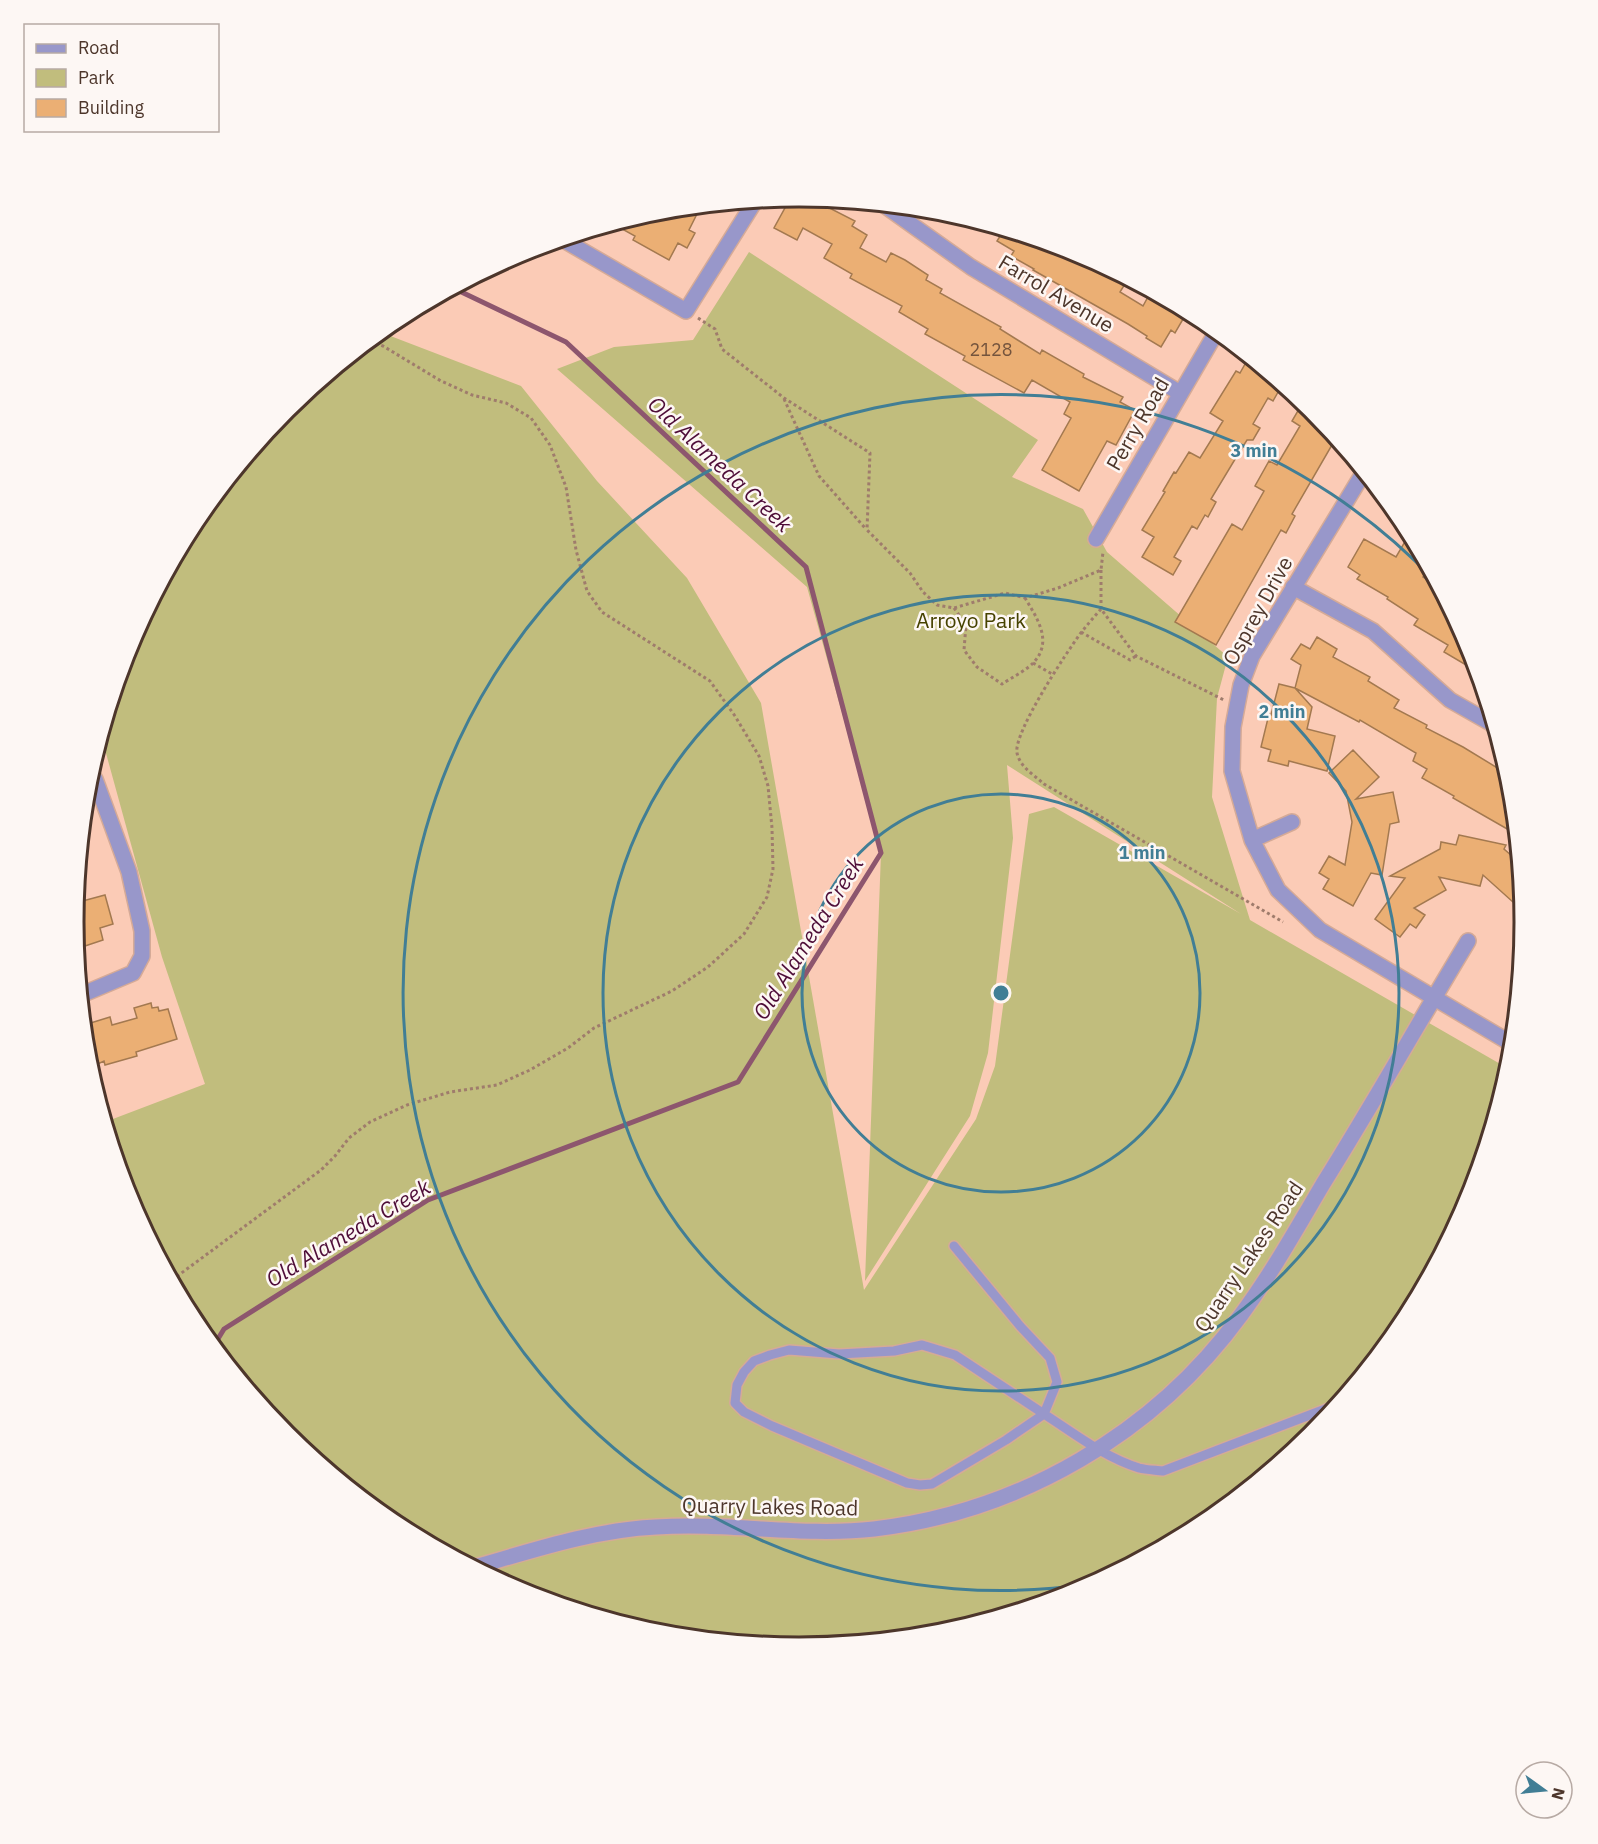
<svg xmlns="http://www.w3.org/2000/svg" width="1598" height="1844" font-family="'IBM Plex Sans',sans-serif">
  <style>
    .green { fill: #c1bd7d }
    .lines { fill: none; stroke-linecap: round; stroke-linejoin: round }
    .stream { stroke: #8d566e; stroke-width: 5 }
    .building { fill: #ebaf74; stroke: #a37950; stroke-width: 1.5 }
    .lane-casing { stroke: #d5aa97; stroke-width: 12 }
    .street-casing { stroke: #d5aa97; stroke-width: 18 }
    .path { stroke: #9f7c6c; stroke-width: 3; stroke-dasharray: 3 3; stroke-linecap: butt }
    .lane { stroke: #9897ca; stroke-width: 9 }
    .street { stroke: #9897ca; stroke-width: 15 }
    .ring { fill: none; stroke: #417e95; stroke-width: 3 }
    .labels { text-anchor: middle; stroke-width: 5; stroke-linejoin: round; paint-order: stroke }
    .number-label { font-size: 18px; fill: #74543d }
    .street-label { font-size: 21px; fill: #4d362b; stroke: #fdf7f4 }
    .park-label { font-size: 21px; fill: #464200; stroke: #fdf7f4 }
    .water-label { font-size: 22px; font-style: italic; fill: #4e0d38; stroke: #fdf7f4 }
    .rim { fill: none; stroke: #4d362b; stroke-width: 3 }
    .centre { fill: #417e95; stroke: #fdf7f4; stroke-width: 3 }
    .ring-label { font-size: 18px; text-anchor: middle; font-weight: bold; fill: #417e95; stroke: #fdf7f4; stroke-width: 5; stroke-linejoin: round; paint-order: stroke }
  </style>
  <rect width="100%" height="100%" fill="#fbcbb6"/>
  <path class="green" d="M749 252 1038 440 1012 477 1083 509 1107 552 1228 657 1217 698 1212 797 1250 920 1509 1069 1469 1200 1402 1325 1312 1435 1202 1525 1076 1592 940 1634 799 1647 657 1633 521 1592 396 1525 286 1435 196 1325 129 1199 105 1122 205 1084 162 957 101 735 129 644 196 519 286 409 380 332 521 386 597 481 687 578 761 703 864 1290 976 1119 995 1066 1029 814 1054 807 1241 914 1007 765 1013 838 988 1053 970 1116 865 1281 881 853 807 587 557 369 614 347 693 340Z"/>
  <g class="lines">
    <path class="stream" d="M213 1347 224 1329 428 1200 738 1082 881 853 806 567 566 342 453 288"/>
  </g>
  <path class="building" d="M799 196 808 197 855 221 852 226 867 235 860 248 886 262 891 253 905 260 928 275 926 280 942 289 940 293 1001 327 1000 329 1040 354 1042 350 1084 374 1083 377 1123 397 1120 402 1135 410 1116 445 1107 441 1079 491 1042 470 1071 418 1064 414 1070 402 1032 380 1024 393 963 360 965 356 925 334 928 329 899 312 902 306 850 278 852 274 824 258 832 244 803 228 797 240 774 228 791 197Z
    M701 206 689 230 695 233 687 248 678 243 669 260 633 240 635 236 613 224 658 210Z
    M1004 230 1077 252 1128 279 1120 292 1143 306 1149 295 1158 300 1159 299 1186 314 1175 333 1171 330 1161 347 1146 338 1147 336 1128 324 1033 270 1034 269 1011 256 1014 251 997 241Z
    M1249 357 1282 385 1273 401 1268 398 1253 424 1260 428 1253 440H1247L1240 451 1211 499 1216 502 1208 517 1205 515 1197 529 1192 526 1174 557 1181 561 1173 575 1142 557 1154 537 1142 530 1165 492 1163 491 1174 472 1176 473 1189 452 1200 458 1223 421 1210 413 1236 371 1240 373Z
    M1303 402 1312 409 1336 438 1292 514 1295 516 1286 533 1281 530 1216 645 1175 622 1232 524 1242 530 1264 491 1255 486 1269 461 1277 465 1300 426 1292 421Z
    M1410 533 1428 568 1423 577 1438 586 1469 645 1478 672 1444 652 1448 645 1414 625 1418 619 1387 599 1388 597 1357 579 1360 575 1348 567 1364 539 1396 557Z
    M1317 637 1337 649 1333 657 1370 677 1368 681 1399 700 1394 708 1427 725 1426 728 1463 747 1509 775 1516 834 1453 798 1454 796 1422 778 1427 769 1413 761 1416 753 1360 720 1359 722 1295 688 1301 665 1291 659 1301 644 1310 649Z
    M1279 684 1295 688 1312 707 1307 729 1335 736 1327 771 1289 761 1288 766 1268 761 1271 750 1261 747 1269 714 1271 715Z
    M1353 750 1379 777 1356 799 1393 792 1399 822 1390 824 1382 875 1371 873 1353 906 1323 889 1329 879 1319 873 1329 856 1345 865 1352 822 1346 791 1329 773Z
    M1459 835 1506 845 1504 849 1519 862 1524 912 1483 875 1480 886 1439 877 1446 890 1414 908 1425 915 1416 928 1410 924 1400 937 1375 919 1405 878 1390 876 1440 849 1441 842 1456 845Z
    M105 895 113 924 100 928 103 940 85 946 75 909V903Z
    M151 1003 152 1008 158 1007 159 1011 168 1009 177 1039 136 1052 137 1056 105 1065 104 1061 89 1068 84 1025 110 1017 112 1025 137 1018 134 1008Z"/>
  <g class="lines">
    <g class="lane-casing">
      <path id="lane" d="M954 1246 1020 1326 1050 1358 1057 1382 1044 1414 1006 1440 932 1484 920 1485 907 1483 772 1426 744 1412 735 1403 737 1385 744 1372 754 1361 770 1355 789 1350 839 1354 894 1351 922 1345 955 1355 1044 1414C1075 1434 1104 1457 1139 1468 1147 1470 1155 1470 1163 1471L1336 1405"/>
    </g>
    <g class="street-casing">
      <path id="street" d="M884 205 971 267 1180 393
        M562 239 686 311 755 201
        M1364 472 1252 656 1241 685 1233 727 1232 771 1252 840 1278 890 1320 930 1512 1044
        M1096 539 1217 331
        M1293 587 1373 631 1450 700 1494 725
        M1252 840 1292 822
        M81 995 133 973 142 956V931L129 872 95 779 88 780
        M475 1567C534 1550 594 1530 656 1527 729 1522 802 1537 874 1529 1020 1512 1155 1433 1241 1315 1272 1273 1297 1228 1323 1184 1373 1104 1419 1022 1468 941"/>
    </g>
    <path class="path" d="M698 318 715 329 722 349 784 398 870 453 867 530 910 573 923 592 937 605 954 608 1005 593 1025 598 1058 588 1101 570 1103 552
      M784 399 819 476 866 529
      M1101 570V609L1136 656 1224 700
      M954 608 966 625 964 650 977 667 1002 684C1011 678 1027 670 1034 662 1053 641 1037 618 1025 598
      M1101 609C1094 617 1087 625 1080 634 1067 652 1013 733 1017 753 1020 767 1034 775 1044 784L1283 922
      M1081 632 1130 660 1136 656
      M1033 663 1052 674
      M172 1280 321 1170 335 1156 349 1138 370 1122 407 1105 450 1092 497 1085 530 1070 568 1048 594 1028 672 991 708 967 744 934 767 897 773 869 772 828 768 786 759 756 735 716 710 681 602 612 587 591 576 550 566 487 550 445 531 418 506 403 472 395 441 381 383 346 369 341"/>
    <use href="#lane" class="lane"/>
    <use href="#street" class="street"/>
  </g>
  <g class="ring">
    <circle cx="1001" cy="993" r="199"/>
    <circle cx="1001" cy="993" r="398"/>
    <path d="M1089 1584A598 598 0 1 1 1435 581"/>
  </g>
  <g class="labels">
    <g class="number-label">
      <text x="991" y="356">2128</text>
    </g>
    <g class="street-label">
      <text transform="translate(1056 294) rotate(31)" y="7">Farrol Avenue</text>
      <text transform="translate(1138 424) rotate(-60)" y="7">Perry Road</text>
      <text transform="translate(1258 611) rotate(-61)" y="7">Osprey Drive</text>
      <text transform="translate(1249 1257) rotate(-56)" y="7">Quarry Lakes Road</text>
      <text transform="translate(770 1507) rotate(1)" y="7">Quarry Lakes Road</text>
    </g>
    <g class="park-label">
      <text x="971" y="628">Arroyo Park</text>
    </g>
    <g class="water-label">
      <text transform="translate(720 464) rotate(43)" y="8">Old Alameda Creek</text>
      <text transform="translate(808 938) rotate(-58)" y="8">Old Alameda Creek</text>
      <text transform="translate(348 1233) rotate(-31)" y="8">Old Alameda Creek</text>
    </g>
  </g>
  <path d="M0 0H1598V1844H0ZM84 922a715 715 0 1 1 1430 0a715 715 0 1 1-1430 0Z" fill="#fdf7f4" fill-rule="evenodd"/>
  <path class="rim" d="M84 922a715 715 0 1 1 1430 0a715 715 0 1 1-1430 0Z"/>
  <circle cx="1001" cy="993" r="9" class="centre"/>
  <g class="ring-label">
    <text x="1254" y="457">3 min</text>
    <text x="1282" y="718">2 min</text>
    <text x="1142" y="859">1 min</text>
  </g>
  <rect x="24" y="24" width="195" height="108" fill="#fdf7f4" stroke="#b7aaa4" stroke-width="1.5"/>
  <rect x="36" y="44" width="30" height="9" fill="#9897ca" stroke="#b7aaa4" stroke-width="1.5"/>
  <text x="78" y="54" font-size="18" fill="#4d362b">Road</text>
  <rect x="36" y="69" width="30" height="18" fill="#c1bd7d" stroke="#b7aaa4" stroke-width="1.5"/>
  <text x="78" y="84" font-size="18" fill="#4d362b">Park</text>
  <rect x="36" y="99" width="30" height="18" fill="#ebaf74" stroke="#b7aaa4" stroke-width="1.5"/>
  <text x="78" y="114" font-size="18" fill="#4d362b">Building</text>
  <g transform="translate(1544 1790) rotate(105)"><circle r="28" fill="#fdf7f4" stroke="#b7aaa4" stroke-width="1.5"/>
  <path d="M0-4.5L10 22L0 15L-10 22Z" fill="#417e95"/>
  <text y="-9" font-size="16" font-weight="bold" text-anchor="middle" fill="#4d362b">N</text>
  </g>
</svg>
